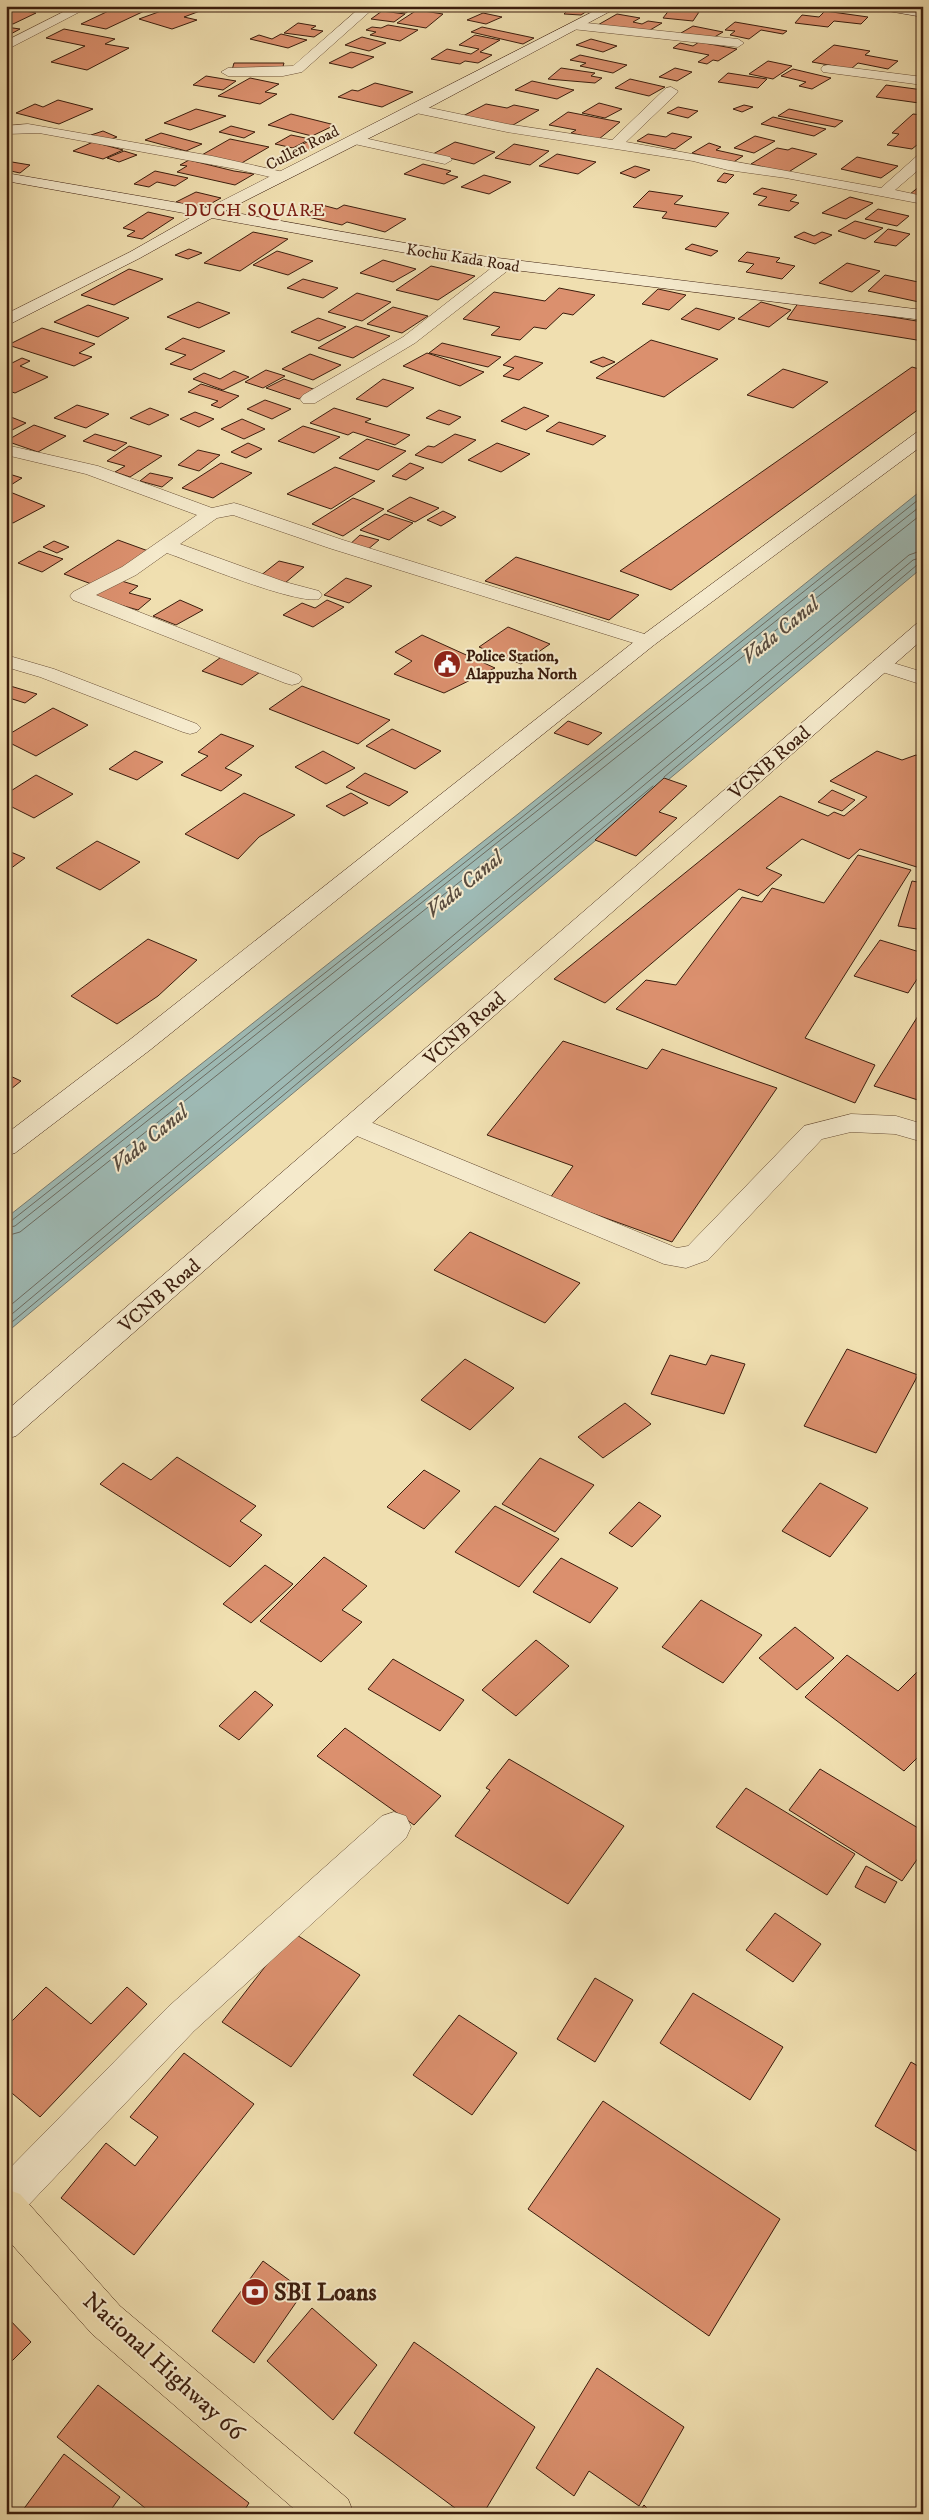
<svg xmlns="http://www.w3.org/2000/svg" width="929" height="2520" font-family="'IM FELL DW Pica',serif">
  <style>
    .water { fill: #9ebab5; stroke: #767b72 }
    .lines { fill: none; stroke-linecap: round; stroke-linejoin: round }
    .shore { stroke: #6c6c61; stroke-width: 1 }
    .building { fill: #db906e; stroke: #3b1d0d }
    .street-casing { stroke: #684e36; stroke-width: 1 }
    .secondary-casing { stroke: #3b1d0d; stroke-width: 1 }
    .primary-casing { stroke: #3b1d0d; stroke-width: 1 }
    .street { fill: #f5eacc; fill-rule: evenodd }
    .secondary { fill: #f5eacc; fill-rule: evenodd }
    .primary { fill: #f0dfb0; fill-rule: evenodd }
    .labels { text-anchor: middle; stroke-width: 4; stroke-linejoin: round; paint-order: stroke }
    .far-street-label { font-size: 16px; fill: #3b1d0d; stroke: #f5eacc }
    .far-poi-label { font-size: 16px; font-weight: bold; fill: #3b1d0d; stroke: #f5eacc; text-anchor: start }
    .far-neighbourhood-label { font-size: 18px; letter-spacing: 1px; fill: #7a1f14; stroke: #f5eacc }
    .street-label { font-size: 20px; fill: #3b1d0d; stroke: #f5eacc }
    .water-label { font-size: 21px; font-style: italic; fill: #594c3f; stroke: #f5eacc }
    .near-poi-label { font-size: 24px; font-weight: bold; fill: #3b1d0d; stroke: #f5eacc; text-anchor: start }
    .near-street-label { font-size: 24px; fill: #3b1d0d; stroke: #f5eacc }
  </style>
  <rect width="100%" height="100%" fill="#f0dfb0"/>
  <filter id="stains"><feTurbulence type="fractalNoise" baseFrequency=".004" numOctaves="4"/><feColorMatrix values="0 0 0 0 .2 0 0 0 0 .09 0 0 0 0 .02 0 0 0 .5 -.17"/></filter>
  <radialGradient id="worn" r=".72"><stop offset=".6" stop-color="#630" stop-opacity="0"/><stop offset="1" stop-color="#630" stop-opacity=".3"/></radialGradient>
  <path class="water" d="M923 489V567L6 1333V1218L518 814Z"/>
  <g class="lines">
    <path class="shore" d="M664 777 917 565 923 564
      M6 1222 11 1221 521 818 923 496
      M6 1228 15 1226 923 504
      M6 1236 20 1232 923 513
      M6 1309 909 555 923 550
      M6 1319 913 560 923 557
      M6 1327 653 786"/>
  </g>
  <path class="building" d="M119 6H155L106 29 81 24Z
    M175 6H185L200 11 184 17 197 20 172 29 139 19Z
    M324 6H366L358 11Z
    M378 6H415L406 13 376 8Z
    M677 6H707L698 11Z
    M9 8 36 13 13 24 6 23V10Z
    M569 9 587 11 581 15 564 14Z
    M670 9 699 12 693 21 663 18Z
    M417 10 443 14 426 28 397 23Z
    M382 11 405 14 394 22 371 19Z
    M825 11 868 17 861 24 834 21 828 27 795 23 802 15 819 17Z
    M483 13 502 17 486 24 467 20Z
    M617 14 640 18 633 22 642 24 648 21 662 23 645 33 596 26Z
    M735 22 787 31 783 34 761 30 749 39 730 35 735 31 725 30Z
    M298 23 316 26 311 29 323 31 314 37 284 33Z
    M388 25 418 30 400 41 370 35 376 32 366 30 372 27 381 28Z
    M693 26 723 32 711 39 681 33Z
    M6 27 20 29 7 36Z
    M482 27 534 38 523 44 471 32Z
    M64 29 115 39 105 44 129 48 87 70 51 62 85 46 46 38Z
    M281 34 307 40 288 48 250 39 259 35 272 39Z
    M475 35 500 40 480 52 492 55 478 63 465 61 460 64 431 59 447 49 471 54 479 49 459 45Z
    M362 37 386 43 369 51 345 45Z
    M591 39 617 46 603 52 576 45Z
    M699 42 737 49 718 61 713 60 707 64 698 62 709 55 673 48 680 43 693 46Z
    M834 45 870 51 865 55 898 61 888 69 858 63 851 69 812 62Z
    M351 52 374 57 352 68 329 63Z
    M580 55 627 65 613 73 580 66 586 63 570 60Z
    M768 61 792 66 773 79 749 74Z
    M234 63H284L282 70H232Z
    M561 68 595 73 591 76 602 78 595 83 548 79Z
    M675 68 692 72 677 81 659 77Z
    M793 69 831 78 812 89 799 86 806 82 781 76Z
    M728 73 767 79 758 88 718 82Z
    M206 76 236 81 223 90 193 85Z
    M250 78 279 84 265 92 277 94 260 104 218 96Z
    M630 79 665 87 649 96 615 88Z
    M532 81 574 90 557 99 515 90Z
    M375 83 413 92 382 107 338 97 352 90 358 91Z
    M886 85 923 90V106L917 105 919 103 876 97Z
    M58 100 93 109 59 124 16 113 35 104 43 107Z
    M599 103 622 109 605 118 582 113Z
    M486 104 507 108 514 105 539 110 508 128 461 117Z
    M744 105 753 107 742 112 733 109Z
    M678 107 698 111 688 118 667 113Z
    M196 109 226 116 190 130 164 123Z
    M789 109 843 121 835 127 778 116Z
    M568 112 620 122 599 139 571 133 576 130 549 125Z
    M291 114 335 125 312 136 268 125Z
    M913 114 923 115V140L912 149 887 145 899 134 892 133Z
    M773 117 826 129 814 136 761 124Z
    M231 126 255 132 244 138 219 132Z
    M103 131 117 137 106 141 91 135Z
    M161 133 202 144 186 151 145 140Z
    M672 133 692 137 675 149 637 141 648 134 666 137Z
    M291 135 310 139 293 148 275 144Z
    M755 136 775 141 754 153 734 148Z
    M314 138 326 141 307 151 296 148Z
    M230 139 269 147 240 164 200 156Z
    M93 142 123 150 103 159 73 151Z
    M455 142 495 152 474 164 433 154Z
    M709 143 721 147 716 150 743 156 732 163 692 153Z
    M514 144 549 151 530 165 495 158Z
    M777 148 788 150 792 148 817 154 787 173 751 164Z
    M124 151 137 155 119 162 107 158Z
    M557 154 596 162 578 174 539 166Z
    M857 157 898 166 881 178 841 169Z
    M189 160 234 171 254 174 235 185 177 172 187 166 180 165Z
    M6 161 30 165 20 173 6 170Z
    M423 164 451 171 446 174 458 177 444 184 404 174Z
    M635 166 650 170 635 178 620 173Z
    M155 171 188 178 175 186 157 182 149 187 134 184Z
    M724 173 734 175 726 183 717 181Z
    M484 175 511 182 489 194 461 187Z
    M920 186 923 187V196L910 194Z
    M762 188 797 195 790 201 799 203 789 211 758 205 767 197 753 194Z
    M649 191 683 196 674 204 729 213 716 227 662 218 667 212 633 207Z
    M196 192 221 198 201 209 176 202Z
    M850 197 873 203 846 219 822 213Z
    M322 205 337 209 344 205 406 219 385 232 347 222 342 225 304 216Z
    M878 209 909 216 897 226 865 219Z
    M148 212 174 218 142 239 127 236 135 231 123 228Z
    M855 221 883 228 865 239 838 231Z
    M888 229 910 234 896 246 874 242Z
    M253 232 288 239 240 271 204 263Z
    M804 232 814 236 822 232 832 235 815 244 794 237Z
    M692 244 718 251 711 256 685 249Z
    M189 249 202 253 188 259 175 255Z
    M277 251 313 261 288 275 253 265Z
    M747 252 780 258 776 262 795 266 782 279 746 272 754 264 738 261Z
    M383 260 416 269 393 282 360 273Z
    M847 263 880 271 852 292 819 283Z
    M431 266 475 276 438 300 396 290Z
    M129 269 163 279 114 305 81 295Z
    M885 275 923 283V298L919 302 868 291Z
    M303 279 338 288 323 298 287 288Z
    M559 288 595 295 573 315 563 313 546 329 534 327 520 340 491 335 500 327 463 319 494 292 545 301Z
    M658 289 686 295 669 310 642 304Z
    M357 293 391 302 362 321 328 312Z
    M198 302 230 313 199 328 167 317Z
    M761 302 791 310 769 327 738 319Z
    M799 302 923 322V341L787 319Z
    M88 305 129 318 98 337 54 322Z
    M393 307 428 316 402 333 367 324Z
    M696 308 735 318 719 330 681 319Z
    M318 318 346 327 319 341 291 332Z
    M356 326 390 336 353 358 318 348Z
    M42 328 95 344 79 353 92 357 74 366 8 345Z
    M183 338 225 351 191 370 170 364 186 355 165 349Z
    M651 340 718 359 664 397 596 378Z
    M442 343 501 357 488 367 429 353Z
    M427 353 484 372 460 386 403 366Z
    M310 354 341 365 313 380 282 369Z
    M515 356 543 363 519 380 503 376 514 368 503 365Z
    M603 357 615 362 603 367 590 362Z
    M22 358 30 361 20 366 48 377 15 393 6 390V366Z
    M912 367 923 370V406L671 590 620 571Z
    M783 369 828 382 793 408 747 395Z
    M266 370 285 376 263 388 245 382Z
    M234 371 249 377 223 390 193 379 204 373 220 379Z
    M284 379 316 390 299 399 266 388Z
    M383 379 414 388 387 407 356 399Z
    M201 384 239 396 220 408 211 405 218 401 188 392Z
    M265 400 291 409 272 419 247 409Z
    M77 405 109 414 86 428 54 418Z
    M524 407 549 416 526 430 501 421Z
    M150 408 169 415 149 425 130 418Z
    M334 408 371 419 365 422 410 435 395 445 353 432 348 435 310 423Z
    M439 410 461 417 449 425 426 418Z
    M195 412 214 419 199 427 180 419Z
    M6 415 26 423 6 433Z
    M242 419 265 429 244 439 221 429Z
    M559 422 606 436 593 445 546 431Z
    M34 425 66 436 38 452 6 441Z
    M303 426 340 437 314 453 278 441Z
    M95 434 127 443 115 451 83 441Z
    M455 434 476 440 442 463 415 455 428 446 434 447Z
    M367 439 406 451 378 470 339 458Z
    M248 443 262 449 246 458 231 452Z
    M497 443 530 454 501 472 468 460Z
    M129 446 162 456 130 477 115 472 125 466 107 461Z
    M198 450 220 455 199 471 178 465Z
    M221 463 252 473 213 498 182 488Z
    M410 463 424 468 406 480 392 476Z
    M335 467 375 481 331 509 287 494Z
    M6 473 22 478 6 488Z
    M150 473 173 478 162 487 140 481Z
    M10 492 45 506 13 523 6 521V494Z
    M410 497 439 508 415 522 387 511Z
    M353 498 384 509 343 536 312 524Z
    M443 511 456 517 441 526 427 520Z
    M385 514 413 523 389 540 360 530Z
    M360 535 379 540 367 550 348 546Z
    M118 540 151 552 97 586 64 574Z
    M54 541 69 547 57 553 43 547Z
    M39 551 63 559 42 572 18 563Z
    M516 557 639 595 609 620 485 581Z
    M279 561 304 567 285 583 260 576Z
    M346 578 372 586 349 603 324 595Z
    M115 579 138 586 129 593 151 599 138 610 92 597Z
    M180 600 203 610 176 625 153 616Z
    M327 600 344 607 313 627 283 615 302 603 315 608Z
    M508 627 550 644 521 664 479 647Z
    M422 635 495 668 444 693 394 674 412 661 395 652Z
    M224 655 263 670 242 685 202 671Z
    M6 685H7L37 694 25 703 6 697Z
    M302 686 390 720 358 744 269 709Z
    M53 708 88 725 36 756 6 741V736Z
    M568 721 602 733 588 745 554 733Z
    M392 729 441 751 415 769 366 746Z
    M221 734 254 746 225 768 242 775 221 791 181 775 208 756 198 752Z
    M135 751 163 762 137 780 109 769Z
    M323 751 355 768 326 784 295 767Z
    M877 751 902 760 916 755 923 758V869L860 849 849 859 802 839 766 868 782 875 758 896 739 889 605 1003 554 979 780 796 828 816 834 812 844 816 867 797 830 781Z
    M365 773 408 792 389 806 346 787Z
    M36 775 73 794 34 818 6 804V794Z
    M664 778 687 786 659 812 677 818 636 856 595 840Z
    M832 790 855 800 842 811 818 802Z
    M244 793 295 815 259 837 238 859 185 834Z
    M351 793 368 803 344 816 326 806Z
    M97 841 140 862 100 890 56 868Z
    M6 850 25 858 6 872Z
    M858 855 911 870 805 1038 875 1065 855 1103 616 1009 646 980 676 985 742 897 762 902 772 888 824 903Z
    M912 881 923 883V930L898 926Z
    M148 939 197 960 158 996 117 1024 71 996Z
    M880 940 923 953V970L908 993 854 976Z
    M923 1008V1098L921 1101 874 1086Z
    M563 1041 647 1069 662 1049 777 1088 672 1242 550 1198 573 1166 487 1135Z
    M6 1074 21 1081 6 1093Z
    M470 1232 580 1283 545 1323 434 1270Z
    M847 1349 918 1375 876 1453 804 1426Z
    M670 1355 706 1365 711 1355 745 1364 724 1414 651 1394Z
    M465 1359 514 1388 470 1430 421 1400Z
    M625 1403 651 1424 603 1458 578 1437Z
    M177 1457 256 1506 240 1521 262 1535 230 1567 100 1484 123 1463 151 1480Z
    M540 1458 594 1485 555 1532 502 1504Z
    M424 1470 460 1491 424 1529 387 1507Z
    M820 1483 868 1508 830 1557 782 1531Z
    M639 1502 661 1516 632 1547 609 1533Z
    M495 1506 559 1539 519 1587 455 1552Z
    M324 1557 367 1586 342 1610 362 1622 321 1662 260 1621Z
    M561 1558 618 1588 590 1623 533 1592Z
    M265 1565 293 1584 251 1623 223 1604Z
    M701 1600 762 1635 723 1683 662 1647Z
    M795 1627 834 1658 797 1690 759 1658Z
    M536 1640 569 1666 516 1716 482 1690Z
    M847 1655 898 1691 923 1666V1752L904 1771 805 1697Z
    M393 1659 464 1700 440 1731 368 1689Z
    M255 1691 273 1705 239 1740 219 1726Z
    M345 1728 441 1796 414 1825 317 1756Z
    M509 1759 624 1826 568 1904 455 1836 490 1790 486 1788Z
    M820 1769 923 1831V1851L902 1881 789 1810Z
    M746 1788 855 1854 827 1895 716 1827Z
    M866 1866 897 1882 885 1903 855 1887Z
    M775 1913 821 1944 793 1982 746 1950Z
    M292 1932 360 1975 291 2067 222 2022Z
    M595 1978 633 2000 595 2062 557 2039Z
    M46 1987 91 2024 127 1987 147 2004 40 2117 6 2088V2027Z
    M693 1993 783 2047 750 2100 660 2043Z
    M459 2015 517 2053 472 2115 413 2075Z
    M184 2053 254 2104 134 2255 61 2198 106 2143 135 2166 158 2137 130 2117Z
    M911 2062 923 2069V2155L875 2126Z
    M603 2101 780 2219 709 2336 528 2209Z
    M263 2261 304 2291 254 2363 212 2331Z
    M312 2308 377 2365 333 2420 267 2361Z
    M6 2316 31 2342 6 2367Z
    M414 2342 535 2427 483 2514H463L354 2433Z
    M597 2368 684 2427 639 2506 589 2471 574 2496 536 2468Z
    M98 2385 249 2503 242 2514H148L150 2512 57 2437Z
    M64 2454 120 2497 108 2514H20Z
    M644 2505 653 2514H638Z"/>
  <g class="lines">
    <g class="street-casing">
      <path id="street" d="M75 6H91L6 50V41Z
        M362 6H376L302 72 283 76H228L221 72 228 68 293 66Z
        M571 6H613L615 9C608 16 578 13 571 6Z
        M577 22 738 39 744 43 738 47 572 29 571 26Z
        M828 65 923 77V85L823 72 821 69 823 66Z
        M671 87 678 91 676 94 626 142 881 188 918 155 923 154V166L895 190 923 196V204L786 178 728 170 693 161 507 132 416 113 409 109 416 105 507 124 612 140 666 88Z
        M28 124 212 156 288 173 290 176 283 180 236 169 39 133 6 134V126Z
        M355 136 450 157 452 160 445 164 350 143 348 140Z
        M505 260 513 265 511 268 415 343 315 403H303L300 399 303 395 403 337 499 262Z
        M6 445 98 466 212 508 234 503 241 505 343 540 654 637 657 641 654 645 647 647 640 645 329 548 233 515 217 518 180 544 285 582 319 591 322 595 319 599C297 605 195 563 167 553L136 575 96 595 299 675 302 679 299 683 292 685 285 683 73 600 70 596 73 592 122 567 197 515 86 474 6 455Z
        M6 655 54 669 197 724 201 728 197 732 190 734 183 732 40 677 6 667Z
        M880 659 923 672V685L873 669 870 665 873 661Z
        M851 1114 896 1116 923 1124V1142L895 1134 851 1132 822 1139 708 1260 686 1268 664 1264 345 1131 341 1125 345 1119 354 1116 363 1119 677 1248 688 1246 804 1126Z
        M394 1812 406 1816 411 1827 406 1838 194 2031 20 2214 6 2219V2172L168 2007 382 1816Z"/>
    </g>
    <g class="secondary-casing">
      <path id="secondary" d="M604 6H620L421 112 225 211 473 255 923 310V320L473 265 212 218 140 258 6 326V314L130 252 195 215 6 181V173L208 208Z
        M876 6H906L923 9V17L882 10Z
        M923 431V445L654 645 150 1050 15 1153 6 1156V1134L132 1038 640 637 917 432Z
        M923 622V639L16 1436 6 1439V1411L916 624Z"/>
    </g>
    <g class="primary-casing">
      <path id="primary" d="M6 2189 20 2194 120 2306 348 2499 354 2514H300L92 2334 6 2238Z"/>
    </g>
    <use href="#street" class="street"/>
    <use href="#secondary" class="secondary"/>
    <use href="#primary" class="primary"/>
  </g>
  <defs>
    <g id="civic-disc" transform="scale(1.4375)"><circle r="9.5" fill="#8f2418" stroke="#f5eacc"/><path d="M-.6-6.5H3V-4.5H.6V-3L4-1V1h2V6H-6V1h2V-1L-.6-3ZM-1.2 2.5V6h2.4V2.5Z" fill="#fff"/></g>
    <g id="bank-disc" transform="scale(1.4375)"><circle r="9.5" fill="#8f2418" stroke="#f5eacc"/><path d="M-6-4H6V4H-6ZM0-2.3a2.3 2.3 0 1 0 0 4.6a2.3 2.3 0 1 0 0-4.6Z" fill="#fff"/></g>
  </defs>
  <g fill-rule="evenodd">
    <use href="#civic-disc" x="447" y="664"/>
    <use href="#bank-disc" x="255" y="2292"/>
  </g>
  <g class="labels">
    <g class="far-street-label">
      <text transform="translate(302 147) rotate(-27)" y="6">Cullen Road</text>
      <text transform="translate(463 257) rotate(9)" y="6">Kochu Kada Road</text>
    </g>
    <g class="far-poi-label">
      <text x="466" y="661">Police Station,<tspan x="466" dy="18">Alappuzha North</tspan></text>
    </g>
    <g class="far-neighbourhood-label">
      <text x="255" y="216">DUCH SQUARE</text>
    </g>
    <g class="street-label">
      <text transform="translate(769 762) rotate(-41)" y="7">VCNB Road</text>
      <text transform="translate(464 1028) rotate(-41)" y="7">VCNB Road</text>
      <text transform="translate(159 1295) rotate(-41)" y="7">VCNB Road</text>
    </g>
    <g class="water-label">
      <text transform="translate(780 630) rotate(-39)" y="7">Vada Canal</text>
      <text transform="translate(464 884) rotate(-39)" y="7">Vada Canal</text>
      <text transform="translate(149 1138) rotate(-39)" y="7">Vada Canal</text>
    </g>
    <g class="near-poi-label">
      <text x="274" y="2300">SBI Loans</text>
    </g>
    <g class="near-street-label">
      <text transform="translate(164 2366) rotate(42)" y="8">National Highway 66</text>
    </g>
  </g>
  <rect width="929" height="2520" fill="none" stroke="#f0dfb0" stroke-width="25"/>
  <rect x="8" y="8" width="914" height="2505" fill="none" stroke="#3b1d0d" stroke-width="2.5"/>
  <rect x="12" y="12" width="904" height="2495" fill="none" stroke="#3b1d0d"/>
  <rect width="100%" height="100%" filter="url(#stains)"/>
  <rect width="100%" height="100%" fill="url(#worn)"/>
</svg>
